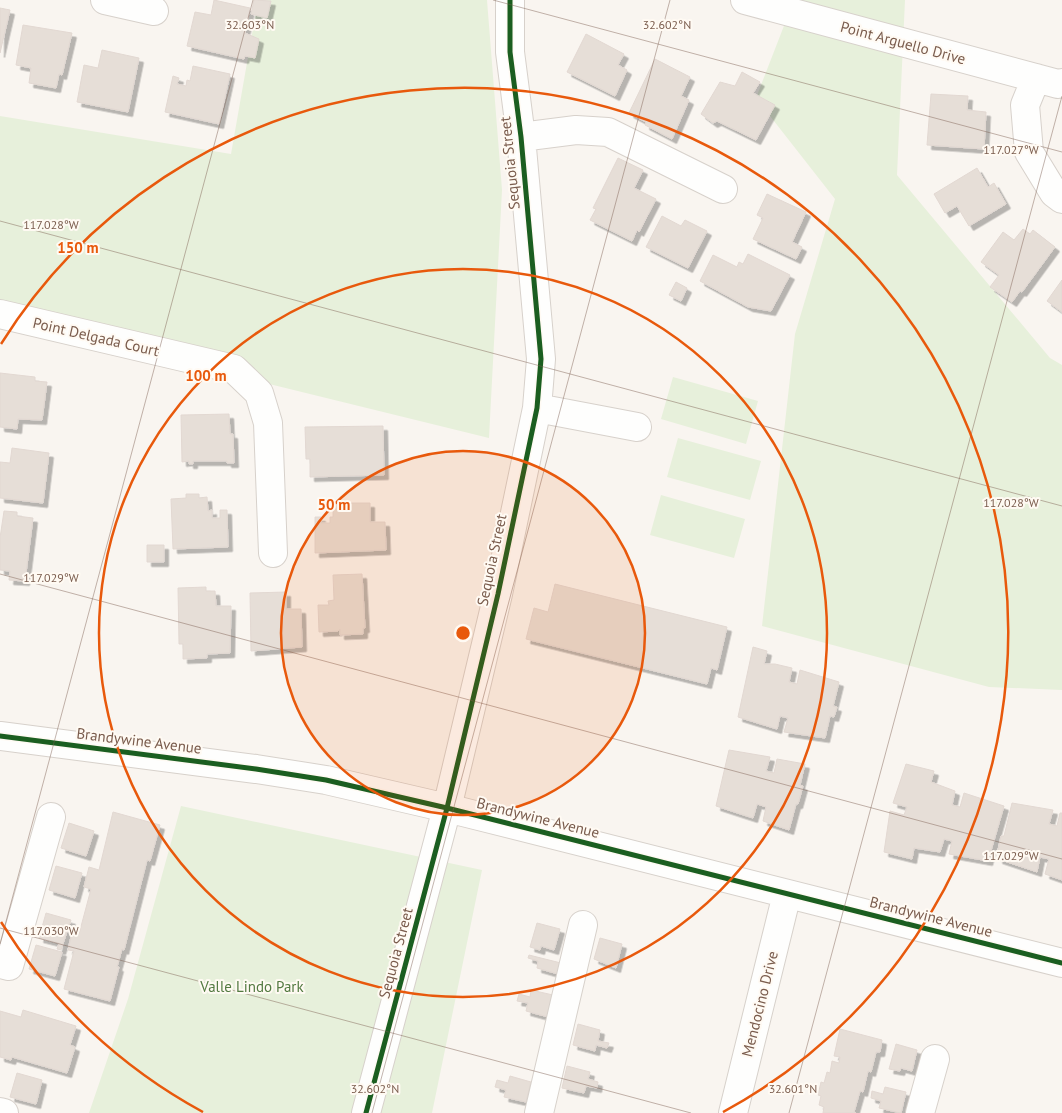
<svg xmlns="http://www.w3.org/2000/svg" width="1062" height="1113" font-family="'PT Sans',sans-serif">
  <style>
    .green { fill: #e7f0db }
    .building { fill: #e6ded7; stroke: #e2d8d2; filter: url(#shadow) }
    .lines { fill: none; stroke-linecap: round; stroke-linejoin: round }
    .minor-casing { stroke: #d7d1cb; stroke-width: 30 }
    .minor { stroke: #fefefd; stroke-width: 28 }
    .cycleway-casing { stroke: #fffaf3; stroke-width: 8 }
    .cycleway { stroke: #1b5e20; stroke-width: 5 }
    .ticks { fill: none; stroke: #7a5c4d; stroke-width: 1; stroke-opacity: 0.45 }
    .ring { fill: none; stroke: #e8590c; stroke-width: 2.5 }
    .labels { text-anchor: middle; stroke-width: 4; stroke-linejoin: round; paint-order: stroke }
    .street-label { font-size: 15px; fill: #7a5c4d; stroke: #fffaf3 }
    .park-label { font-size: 15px; fill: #537a41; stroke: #fffaf3 }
    .ticks-label { font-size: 12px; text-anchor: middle; fill: #7a5c4d; stroke: #fffaf3; stroke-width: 4; stroke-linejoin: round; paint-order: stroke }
    .centre { fill: #e8590c; stroke: #fffaf3; stroke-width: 2.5 }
    .ring-label { font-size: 15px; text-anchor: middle; font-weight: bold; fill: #e8590c; stroke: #fffaf3; stroke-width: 4; stroke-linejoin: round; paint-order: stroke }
  </style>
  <defs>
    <filter id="shadow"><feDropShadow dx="4.5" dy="4.5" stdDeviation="0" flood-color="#0004"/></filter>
  </defs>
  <rect width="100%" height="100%" fill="#f9f5f0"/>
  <path class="green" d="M258 0H487L502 190 489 438 0 318V116L231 154Z
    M794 0H905L897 175 1050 358 1062 365V690L989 687 762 626 795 334 835 199 756 98Z
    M673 377 758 401 746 444 661 419Z
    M678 438 761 461 750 500 667 477Z
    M661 495 745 519 734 558 650 535Z
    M181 806 482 870 432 1113H89L128 999Z"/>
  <path class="building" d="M214 0 250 8 245 33 259 39 255 58 245 56 244 59 187 46 195 12 211 15Z
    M254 0 271 1 267 18 251 14Z
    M0 8 10 10 0 53Z
    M23 25 72 33 62 75 59 74 56 88 29 83 31 68 16 65Z
    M586 34 624 54 618 65 627 70 615 96 567 72Z
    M102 50 139 58 128 112 77 102 84 65 98 68Z
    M655 59 690 77 681 96 689 100 672 139 645 125 646 122 629 113Z
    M193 66 230 74 219 124 165 112 173 76 179 78 177 84 186 86 187 80 190 81Z
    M742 72 760 82 753 93 775 105 756 140 717 121 713 123 701 114 720 82 735 86Z
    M931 94 968 96 967 110 986 112 984 149 927 145Z
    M618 158 643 170 634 188 656 199 639 232 637 230 632 241 590 220 596 209 593 208Z
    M977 168 988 187 994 183 1006 204 969 226 957 206 945 213 934 194Z
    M767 194 806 212 792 242 802 247 796 259 753 239 763 218 757 215Z
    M662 216 681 226 685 220 707 231 688 268 646 247Z
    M1023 229 1030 234 1033 230 1055 247 1022 292 1020 291 1012 302 990 287 999 275 981 262 1003 232 1014 240Z
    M748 254 790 275 771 311 748 307 700 281 713 255 737 267 739 262 743 264Z
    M1062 280V312L1047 301Z
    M676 282 687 288 681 301 669 295Z
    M0 373 35 377V381L47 382 42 420 18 419 17 429 0 427Z
    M229 414 230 434H233L234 463H227V461H193V464H189V461L182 462 181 415Z
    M383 426 384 475 310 477V459H306L305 427Z
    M12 448 49 453 43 503 0 498V462L10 463Z
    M186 494H199V498L207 497 208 511 212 510V518H220V510H227L228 547 173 549 171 499 186 498Z
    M333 503H370V522H385L386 550 315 553V517H321V523H330V517H333Z
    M4 511 17 512V516L33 518 25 581 9 580 10 571 0 570V538Z
    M147 545H164V562H147Z
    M362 574 365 628H363V634L340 635V629L338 631 319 632 318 605H329L328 601 334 600 333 575Z
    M555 584 727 627 717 670 711 668 707 684 526 639 534 608 548 612Z
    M206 587V591H215L216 606H231L230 653 207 654V658L183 659V644H179L178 588Z
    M286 592V609H301L302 647 251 651 250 593Z
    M753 647 767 651 764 664H775L792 668 789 682 797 684 800 670 839 682 833 706 837 707 834 717 830 716 825 738 784 732 788 718 780 716 777 729 738 717Z
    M729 750 770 757 766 771 774 773 777 759 805 764 800 785 803 786 798 804H796L789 830 763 821 766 807 757 804 753 818 716 806Z
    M906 764 934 771 931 782 955 791 952 805 960 807 964 793 1004 806 988 861 949 854 952 841 944 839 940 852 914 848 912 859 884 852 890 811 904 815 907 807 893 803Z
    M1012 803 1053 810 1049 824 1057 826 1060 813H1062V880L1045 874 1049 859 1040 857 1037 872 998 859 1000 851 998 850 1001 836H1004Z
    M113 812 160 825 150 861 147 860 124 950 122 949 117 967H119L110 1001 64 989 74 951 68 950 72 932 79 934 91 889 84 887 89 867 99 870Z
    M69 823 94 831 86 856 61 848Z
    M56 866 82 873 75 898 49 890Z
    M46 913 71 920 61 950 57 949 59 943 39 938Z
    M537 923 560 929 554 950 541 946 540 950 530 947Z
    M600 938 622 944 616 968 594 959Z
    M36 945 62 952 55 976 29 969Z
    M529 955 561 963 558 974 537 968 538 961 528 958Z
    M531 990 553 995 548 1017 526 1011 528 1003 517 1001 519 994 530 997Z
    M23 1010 76 1026 70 1045 75 1047 67 1073 12 1057 11 1060 0 1057V1011L21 1017Z
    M578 1024 600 1030 598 1041 609 1043 607 1048 596 1045 595 1051 573 1045Z
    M840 1029 882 1040 880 1052H876L871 1072 868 1071 863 1092 860 1091 854 1112 856 1113H823L824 1107 819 1105 821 1096 818 1095 821 1082 824 1083 827 1072 830 1073 832 1061 839 1063 840 1057 834 1056Z
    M896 1044 917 1050 912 1071 901 1068 900 1071 889 1069Z
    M567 1066 590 1072 588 1079 598 1082 597 1088 586 1086 584 1093 562 1088Z
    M17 1073 42 1080 36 1104 10 1097Z
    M510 1076 531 1082 526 1102 504 1097 506 1090 495 1087 497 1080 508 1083Z
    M885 1087 906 1092 901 1113 879 1108 881 1101 871 1098 872 1091 883 1094Z"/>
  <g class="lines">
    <g class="minor-casing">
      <path id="minor" d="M105 0 154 11
        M745 0 1058 84 1062 83
        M1036 78 1025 105 1029 152 1054 193 1062 199
        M521 137 576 130 608 132 723 189
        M0 314 234 369 259 393 268 423 273 553
        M537 408 637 427
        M0 736 256 769 326 780 447 808 1062 963
        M0 964 9 966 51 817
        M0 1112 4 1113
        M366 1113 447 808 498 594 537 408 541 359 521 137 510 52V0
        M539 1113 583 925
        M733 1113 787 894
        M920 1113 935 1059"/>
    </g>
    <use href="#minor" class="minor"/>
    <g class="cycleway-casing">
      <path id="cycleway" d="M0 736 256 769 326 780 447 808 1062 963
        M366 1113 447 808 498 594 537 408 541 359 521 137 510 52V0"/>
    </g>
    <use href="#cycleway" class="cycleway"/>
  </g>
  <path class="ticks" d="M493 0 1062 152M0 221 1062 506M0 574 1062 859M0 928 691 1113M0 944 253 0M372 1113 670 0M789 1113 1062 96"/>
  <circle cx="463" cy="633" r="182" fill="#e8590c" fill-opacity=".12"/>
  <g class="ring">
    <circle cx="463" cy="633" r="182"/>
    <circle cx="463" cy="633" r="364"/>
    <path d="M203 1112A545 545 0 0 1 1 922M1 344A545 545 0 1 1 723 1112"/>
  </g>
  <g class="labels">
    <g class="street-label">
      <text transform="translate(903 43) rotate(15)" y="5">Point Arguello Drive</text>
      <text transform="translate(510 163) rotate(-96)" y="5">Sequoia Street</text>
      <text transform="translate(96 337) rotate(13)" y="5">Point Delgada Court</text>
      <text transform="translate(492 560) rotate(-78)" y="5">Sequoia Street</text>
      <text transform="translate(139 741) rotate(7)" y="5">Brandywine Avenue</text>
      <text transform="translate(538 818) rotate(14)" y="5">Brandywine Avenue</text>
      <text transform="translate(931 917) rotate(14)" y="5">Brandywine Avenue</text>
      <text transform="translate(396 953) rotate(-75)" y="5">Sequoia Street</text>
      <text transform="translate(760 1004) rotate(-76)" y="5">Mendocino Drive</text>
    </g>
    <g class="park-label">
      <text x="252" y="992">Valle Lindo Park</text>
    </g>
  </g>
  <g class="ticks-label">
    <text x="250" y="29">32.603°N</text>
    <text x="667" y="29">32.602°N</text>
    <text x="1011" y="154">117.027°W</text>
    <text x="51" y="229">117.028°W</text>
    <text x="1011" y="507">117.028°W</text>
    <text x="51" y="582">117.029°W</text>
    <text x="1011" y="860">117.029°W</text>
    <text x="51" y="935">117.030°W</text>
    <text x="375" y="1093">32.602°N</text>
    <text x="793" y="1093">32.601°N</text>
  </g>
  <circle cx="463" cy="633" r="8" class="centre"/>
  <g class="ring-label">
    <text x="78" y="253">150 m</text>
    <text x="206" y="381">100 m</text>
    <text x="334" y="510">50 m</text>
  </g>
</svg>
